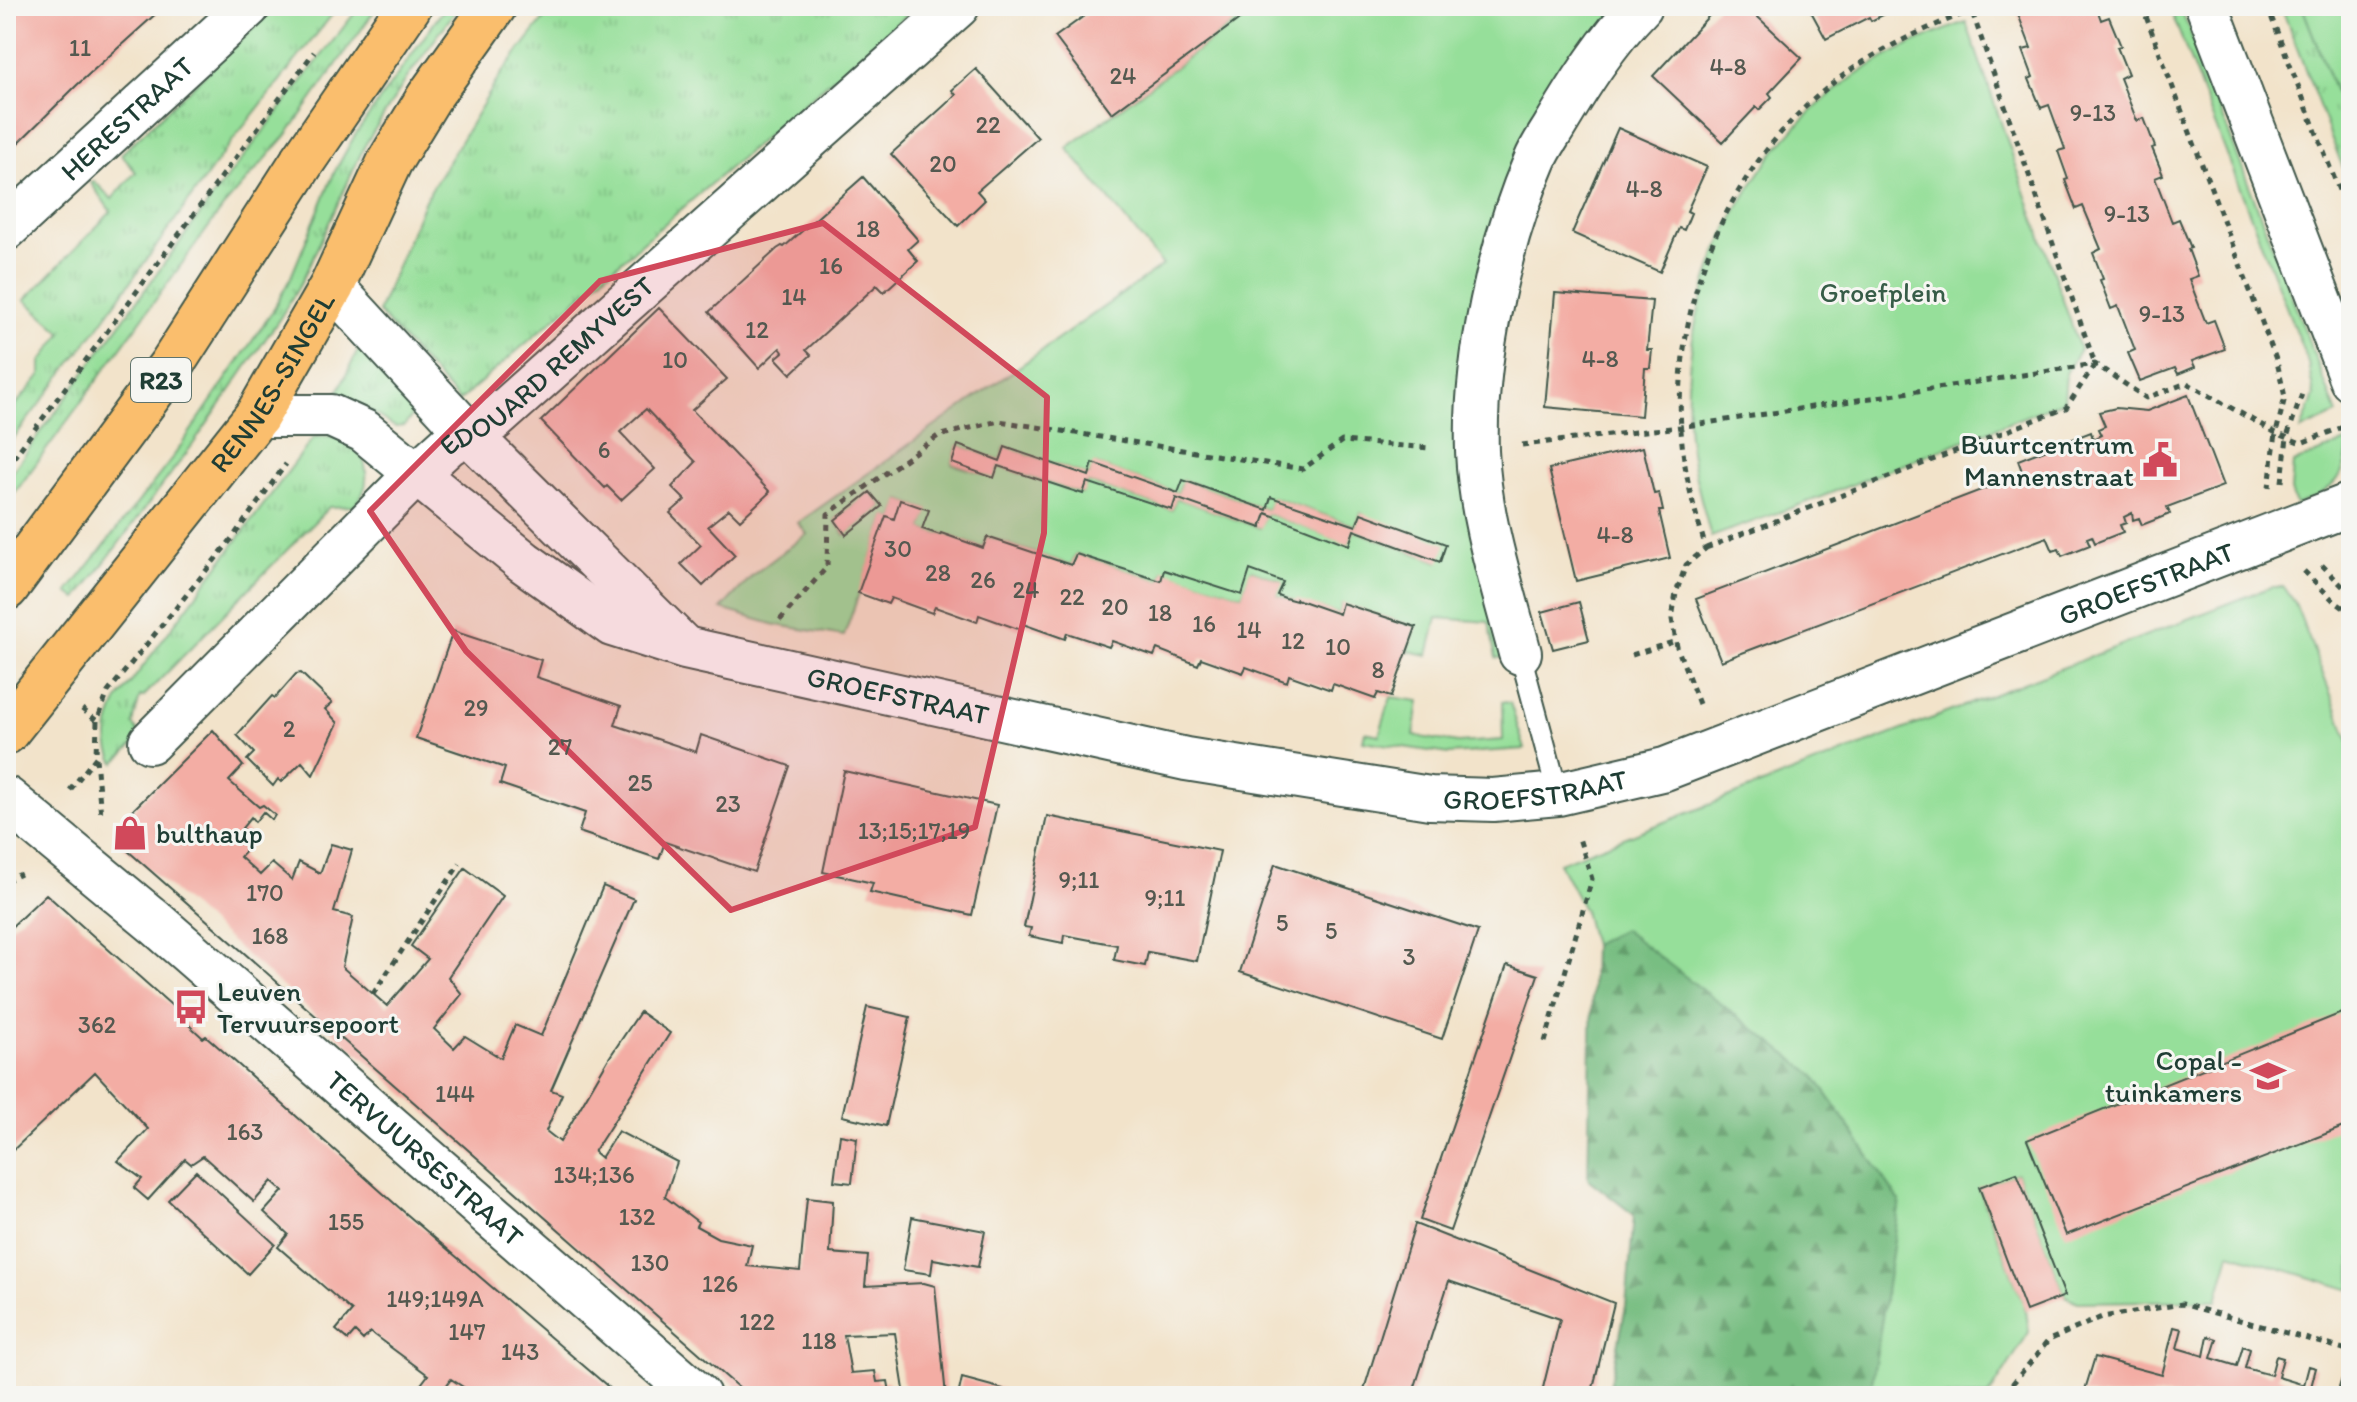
<svg xmlns="http://www.w3.org/2000/svg" width="2357" height="1402" font-family="Itim,sans-serif">
  <style>
    .grass { fill: url(#grass-tufts); stroke: #5a8e67; stroke-width: 2 }
    .forest { fill: url(#forest-firs); stroke: #4c7e5b; stroke-width: 2 }
    .green { fill: #96df9a; stroke: #5a8e67; stroke-width: 2; fill-rule: evenodd }
    .building { fill: #f3ada4 }
    .lines { fill: none; stroke-linecap: round; stroke-linejoin: round }
    .service-casing { stroke: #3f564a; stroke-width: 24 }
    .minor-casing { stroke: #3f564a; stroke-width: 46 }
    .tertiary-casing { stroke: #3f564a; stroke-width: 48 }
    .primary-casing { stroke: #3f564a; stroke-width: 48 }
    .path { stroke: #3f564a; stroke-width: 5; stroke-dasharray: 6 6; stroke-linecap: butt }
    .service { stroke: #fff; stroke-width: 20 }
    .minor { stroke: #fff; stroke-width: 42 }
    .tertiary { stroke: #fff; stroke-width: 44 }
    .primary { stroke: #fabe6d; stroke-width: 44 }
    .marked { fill: #d1495b; fill-opacity: 0.2; stroke: #d1495b; stroke-width: 6; stroke-linejoin: round }
    .labels { text-anchor: middle; stroke-width: 6; stroke-linejoin: round; paint-order: stroke }
    .number-label { font-size: 24px; fill: #545950 }
    .shield { fill: #f6f6f2; stroke: #60746d; stroke-width: 2 }
    .shield-label { font-size: 26px; font-weight: bold; fill: #1f3d34 }
    .street-label { font-size: 28px; fill: #1f3d34; stroke: #f6f6f2 }
    .park-label { font-size: 28px; fill: #375d48; stroke: #f6f6f2 }
    .poi-label { font-size: 28px; fill: #1f3d34; stroke: #f6f6f2; text-anchor: end }
  </style>
  <defs>
    <pattern id="grass-tufts" width="24" height="20" patternUnits="userSpaceOnUse" patternTransform="scale(2)"><rect width="24" height="20" fill="#96df9a"/><path d="M3 7l-1-3M5 7V3M7 7l1-3M15 17l-1-3M17 17v-4M19 17l1-3" fill="none" stroke="#81c085"/></pattern>
    <pattern id="forest-firs" width="22" height="20" patternUnits="userSpaceOnUse" patternTransform="scale(2)"><rect width="22" height="20" fill="#78be82"/><path d="M5 1l3.5 6h-7zM16 11l3.5 6h-7z" fill="#629c6b"/></pattern>
  </defs>
  <rect width="100%" height="100%" fill="#f6f6f2"/>
  <filter id="ink" filterUnits="userSpaceOnUse"><feTurbulence type="fractalNoise" baseFrequency=".0125" numOctaves="2"/><feDisplacementMap in="SourceGraphic" scale="16" xChannelSelector="R" yChannelSelector="G"/><feConvolveMatrix kernelMatrix="1 2 1 2 8 2 1 2 1" color-interpolation-filters="sRGB"/></filter>
  <filter id="wash" filterUnits="userSpaceOnUse"><feTurbulence type="fractalNoise" baseFrequency=".006" numOctaves="4" result="noise"/><feDisplacementMap in="SourceGraphic" scale="32" xChannelSelector="R" yChannelSelector="G"/><feGaussianBlur stdDeviation="1.8" result="paint"/><feColorMatrix in="noise" values="0 0 0 0 0 0 0 0 0 0 0 0 0 0 0 0 0 1.4 0 .05"/><feComposite in="paint" operator="in"/></filter>
  <g filter="url(#wash)">
    <rect width="100%" height="100%" fill="#f2e3ca"/>
    <path class="grass" d="M277 6H339L229 145 96 330 6 448V416L41 375V362L62 333 25 300 111 212 91 183 94 181 112 199 136 172 121 154Z
      M360 6H378L286 136 224 206 6 505V480L218 190Z
      M446 6H459L407 78 365 145 301 283 280 318 194 443 77 599 68 592 171 460 272 312 291 277 334 173 355 135Z
      M554 6H917L459 401 378 312 425 200 501 74Z
      M2281 6H2302L2351 133V189Z
      M361 344 414 405 411 417 404 426 395 427 359 404 335 398Z
      M333 436C338 438 346 440 350 444 371 459 371 489 354 506L329 507 143 697 140 696 133 724 141 737 115 763C103 742 108 721 118 700L314 437Z"/>
    <path class="forest" d="M1623 928 1814 1075 1900 1202 1870 1396H1608L1626 1306 1634 1215 1588 1179 1593 945Z"/>
    <path class="green" d="M1257 6H1618L1473 302 1507 657 1496 658 1489 622 1437 618 1428 655 1408 651 1416 627 1342 604 1339 614 1285 598 1277 595 1282 581 1251 570 1242 595 1164 571 1161 581 1076 554 1071 565 987 537 983 548 941 533 940 535 922 529 928 510 901 500 894 519 886 517 844 636 776 625 721 609 754 574 807 534 798 523 1163 265 1067 148ZM958 445 1000 461 1005 447 1089 476 1094 464 1178 493 1183 480 1267 510 1272 497 1356 526 1361 513 1439 562 1354 530 1349 544 1266 513 1260 528 1176 498 1172 510 1087 482 1082 494 998 466 994 477 952 464ZM871 492 882 506 845 535 835 520Z
      M2169 6H2180L2337 414 2301 430 2314 396 2308 363Z
      M2302 6H2351V133Z
      M1966 22 2080 349 2066 373 2064 401 1813 500 1711 537C1701 499 1690 462 1688 423 1682 295 1739 165 1841 86 1878 57 1922 38 1966 22Z
      M2348 441C2347 480 2331 492 2296 505L2291 491 2293 463Z
      M2271 587H2284L2295 603 2351 746V1290L2230 1253 2217 1300 2078 1302 2065 1296 2017 1173 1979 1188 2026 1311 2029 1332 1989 1396H1870L1900 1202 1814 1075 1623 929 1593 945 1584 911 1559 863Z
      M1391 697 1419 701 1414 736 1458 743 1503 740 1502 702 1510 703 1525 749 1449 754 1363 741 1365 732 1379 735Z"/>
    <g id="blocks">
      <path class="building" d="M6 6H154L159 11 77 85 6 155Z
        M1098 6H1257L1112 113 1055 37Z
        M1718 6H1746L1802 58 1769 93 1772 97 1759 110 1756 107 1723 142 1653 76Z
        M1808 6H1889L1885 8 1887 13 1871 21 1869 17 1826 39Z
        M2015 6H2096L2101 20 2109 17 2121 46 2117 47 2128 74 2120 78 2137 121 2144 118 2155 147 2152 148 2163 175 2155 178 2172 222 2179 219 2191 248 2188 249 2198 276 2189 279 2206 323 2214 320 2225 349 2192 361 2195 367 2178 374 2175 368 2140 381 2128 353 2135 350 2118 306 2111 309 2100 280 2103 279 2093 253 2101 249 2083 206 2076 209 2065 180 2068 179 2058 151 2065 149 2049 105 2041 108 2029 79 2033 77 2023 50 2031 48Z
        M976 69 1038 138 977 191 985 200 958 226 891 154 956 95 952 90Z
        M1618 128 1707 167 1687 211 1691 213 1684 230 1679 228 1660 272 1572 233Z
        M863 177 918 240 908 249 918 261 884 292 877 285 806 350 811 355 791 374 776 358 783 352 780 348 759 368 709 312 777 249 782 246 784 247Z
        M1555 293 1652 301 1647 350H1652L1650 368H1645L1641 416 1545 407Z
        M659 308 727 379 692 410 770 492 740 520 729 509 708 526 735 555 703 586 681 564 701 545 670 513 685 500 672 487 696 462 646 409 620 432 655 469 621 500 607 486 605 488 541 421Z
        M2188 395 2223 486 2167 507 2170 514 2142 525 2139 518 2133 520 2132 513 2124 517 2126 523 2120 525 2123 532 2095 543 2092 536 2087 538 2090 545 2062 556 2059 549 2053 551 2047 537 1721 661 1696 599 2023 474 2018 460 2091 432 2093 439 2101 435 2098 429 2105 426 2099 412 2116 408 2147 411Z
        M958 445 1000 461 1005 447 1089 476 1093 463 1178 493 1183 480 1267 510 1271 497 1356 526 1361 513 1446 544 1440 562 1354 530 1349 545 1266 513 1261 528 1176 498 1172 510 1087 482 1083 494 998 466 994 478 952 463Z
        M1643 447 1654 494 1659 493 1663 511H1659L1670 558 1576 581 1549 469Z
        M870 492 882 506 846 535 835 520Z
        M900 500 929 510 922 529 940 535 941 533 983 548 987 537 1071 565 1076 554 1161 581 1164 570 1242 595 1250 570 1283 582 1277 595 1285 598 1296 601V599L1339 614 1342 603 1416 627 1391 697 1378 693 1375 699 1333 684 1331 690 1289 675 1287 682 1246 667 1243 673 1201 658 1198 665 1157 649 1154 656 1112 641 1109 647 1067 633 1065 639 1023 624 1021 630 979 615 977 622 935 607 932 613 891 598 888 604 858 593 886 516 894 519Z
        M1579 602 1589 640 1553 649 1542 612Z
        M453 631 541 660 536 677 621 706 615 725 696 752 701 735 790 766 754 872 665 842 659 859 579 832 585 813 500 784 505 768 416 738Z
        M301 673 332 703 325 709 338 723 313 775 302 762 281 782 278 779 273 786 247 760 254 753 237 735 272 696 275 698 296 674Z
        M213 730 243 766 229 781 259 807 263 805 275 815 272 820 263 812 255 822 251 817 242 828 255 839 240 857 260 875 272 863 292 880 299 862 320 873 331 844 352 850 334 912 353 917 342 967 387 1006 428 959 411 946 465 868 503 896 448 977 462 994 434 1029 454 1048 465 1036 501 1058 515 1025 541 1036 603 886 634 899 551 1090 562 1094 546 1131 560 1142 609 1058 640 1012 670 1033 594 1152 601 1158 618 1131 677 1162 665 1197 698 1222 696 1226 718 1238 752 1245 747 1266 800 1271 807 1198 833 1201 830 1253 868 1256 865 1286 924 1283 935 1286 946 1396H905L895 1333 844 1335 851 1373 875 1371 877 1382 888 1381 890 1392 887 1394 890 1396H748L119 843 118 825Z
        M844 771 997 805 972 915 870 892 873 883 823 872Z
        M1047 816 1220 851 1197 961 1148 952 1145 966 1114 960 1117 945 1064 935 1063 943 1029 936 1031 928 1024 927Z
        M1275 864 1478 931 1442 1039 1240 972Z
        M46 894 179 1012 177 1014 203 1038 206 1036 403 1211 619 1396H477L451 1379 439 1396H433L419 1387 428 1375 370 1332 363 1340 355 1332 348 1340 336 1330 352 1311 278 1247 288 1234 264 1212 283 1191 272 1181 254 1202 203 1156 191 1164 185 1159 148 1200 134 1188 142 1179 118 1161 148 1129 95 1072 6 1157V932Z
        M1507 965 1538 975 1450 1231 1420 1220Z
        M867 1007 910 1017 886 1126 842 1116Z
        M2344 1012 2351 1029V1124L2066 1235 2027 1140Z
        M840 1135 857 1138 852 1183 834 1181Z
        M196 1171 275 1244 248 1274 168 1200Z
        M2017 1173 2065 1296 2026 1311 1979 1187Z
        M912 1217 985 1231 978 1267 933 1259 931 1274 903 1270Z
        M1415 1224 1614 1303 1591 1396H1541L1560 1319 1449 1281 1412 1396H1362Z
        M2174 1327 2182 1329 2177 1348 2204 1356 2208 1336 2217 1339 2211 1358 2237 1366 2243 1346 2250 1349 2245 1368 2271 1375 2276 1356 2283 1358 2278 1377 2304 1385 2309 1366 2316 1368 2311 1387 2337 1394 2343 1375 2350 1377 2344 1396H2095L2084 1393 2095 1357 2162 1375Z
        M962 1378 1003 1389 1001 1396H958Z"/>
    </g>
  </g>
  <g filter="url(#ink)">
    <use href="#blocks" fill-opacity="0" stroke="#3f564a" stroke-width="2"/>
    <g class="lines">
      <g class="service-casing">
        <path id="service" d="M1520 653 1558 794"/>
      </g>
      <g class="minor-casing">
        <g id="minor">
          <path d="M2207 6 2351 380"/>
          <path id="s1" d="M6 229 249 6"/>
          <path d="M332 286 468 433 681 644"/>
          <path id="s2" d="M257 416H331L364 431 524 562 612 625 685 648 1186 759 1430 798 1493 800 1558 794 1665 769 2351 504"/>
          <path d="M1520 653C1503 588 1480 520 1477 451 1474 361 1499 244 1535 161 1540 148 1549 136 1556 124 1581 82 1607 41 1641 6"/>
          <path id="s3" d="M150 742 416 474 449 444 495 419 958 6"/>
        </g>
      </g>
      <g class="tertiary-casing">
        <g id="tertiary">
          <path id="s4" d="M6 799 157 924 698 1396"/>
        </g>
      </g>
      <g class="primary-casing">
        <g id="primary">
          <path d="M6 588 172 364 302 162 409 6"/>
          <path id="s5" d="M6 732 257 416 332 286 390 161 429 97 494 6"/>
        </g>
      </g>
      <path class="path" d="M2142 6 2277 362 2285 397 2276 433 2269 487
        M2267 6 2351 221
        M1522 445 1680 427 2095 364 2146 398 2187 383 2276 433 2301 443 2343 427
        M6 468 314 52
        M2282 482 2287 437 2303 391
        M1706 548 2066 408 2095 364 1970 6
        M2322 565 2351 595
        M2304 571 2334 601 2351 613
        M780 620 827 567 828 514 938 436 999 421 1303 469 1342 441 1429 448
        M1632 655 1676 641
        M1699 704 1677 647 1672 619 1676 593 1686 565 1706 548C1694 509 1683 470 1681 429 1673 294 1731 159 1841 77 1881 48 1925 28 1971 11
        M82 709 97 721
        M96 758 101 816
        M70 790 96 757 97 721 108 692 230 541 286 464
        M6 881 21 874
        M6 918H9
        M373 994 460 863
        M1545 1042 1592 879 1578 835
        M2011 1396 2013 1383 2049 1340 2102 1317 2182 1304 2351 1351"/>
      <use href="#service" class="service"/>
      <use href="#minor" class="minor"/>
      <use href="#tertiary" class="tertiary"/>
      <use href="#primary" class="primary"/>
    </g>
  </g>
  <path class="marked" d="M823 223 1047 397 1044 533 975 827 731 910 466 651 370 511 600 281Z"/>
  <defs>
    <g id="civic-bare" transform="scale(2.76)"><path d="M-.6-6.5H3V-4.5H.6V-3L4-1V1h2V6H-6V1h2V-1L-.6-3ZM-1.2 2.5V6h2.4V2.5Z" fill="#d1495b" stroke="#f6f6f2" stroke-width="2.5" paint-order="stroke"/></g>
    <g id="shop-bare" transform="scale(2.76)"><path d="M-5-2.5h2.3a2.7 3.5 0 0 1 5.4 0H5L5.5 6h-11ZM-1.5-2.5h3a1.5 2.3 0 0 0-3 0Z" fill="#d1495b" stroke="#f6f6f2" stroke-width="2.5" paint-order="stroke"/></g>
    <g id="bus-bare" transform="scale(2.76)"><path d="M-5-6H5V4H4V6H2V4H-2V6H-4V4H-5ZM-3.5-4V0h7V-4ZM-3.5 1.2v1.5H-2V1.2ZM2 1.2v1.5H3.5V1.2Z" fill="#d1495b" stroke="#f6f6f2" stroke-width="2.5" paint-order="stroke"/></g>
    <g id="university-bare" transform="scale(2.76)"><path d="M0-5L7-2L0 1L-7-2ZM-4 1L0 2.5L4 1V4Q0 6-4 4Z" fill="#d1495b" stroke="#f6f6f2" stroke-width="2.5" paint-order="stroke"/></g>
  </defs>
  <g fill-rule="evenodd">
    <use href="#civic-bare" x="2160" y="460"/>
    <use href="#shop-bare" x="130" y="833"/>
    <use href="#bus-bare" x="191" y="1007"/>
    <use href="#university-bare" x="2268" y="1076"/>
  </g>
  <g class="labels">
    <g class="number-label">
      <text x="80" y="56">11</text>
      <text x="1728" y="75">4-8</text>
      <text x="1123" y="84">24</text>
      <text x="2093" y="121">9-13</text>
      <text x="988" y="133">22</text>
      <text x="943" y="172">20</text>
      <text x="1644" y="197">4-8</text>
      <text x="2127" y="222">9-13</text>
      <text x="868" y="237">18</text>
      <text x="831" y="274">16</text>
      <text x="794" y="305">14</text>
      <text x="2162" y="322">9-13</text>
      <text x="757" y="338">12</text>
      <text x="1600" y="367">4-8</text>
      <text x="675" y="368">10</text>
      <text x="604" y="458">6</text>
      <text x="1615" y="543">4-8</text>
      <text x="898" y="557">30</text>
      <text x="938" y="581">28</text>
      <text x="983" y="588">26</text>
      <text x="1026" y="598">24</text>
      <text x="1072" y="605">22</text>
      <text x="1115" y="615">20</text>
      <text x="1160" y="621">18</text>
      <text x="1204" y="632">16</text>
      <text x="1249" y="638">14</text>
      <text x="1293" y="649">12</text>
      <text x="1338" y="655">10</text>
      <text x="1378" y="678">8</text>
      <text x="476" y="716">29</text>
      <text x="289" y="737">2</text>
      <text x="560" y="755">27</text>
      <text x="640" y="791">25</text>
      <text x="728" y="812">23</text>
      <text x="914" y="839">13;15;17;19</text>
      <text x="1079" y="888">9;11</text>
      <text x="265" y="901">170</text>
      <text x="1165" y="906">9;11</text>
      <text x="1282" y="931">5</text>
      <text x="1331" y="939">5</text>
      <text x="270" y="944">168</text>
      <text x="1409" y="965">3</text>
      <text x="97" y="1033">362</text>
      <text x="455" y="1102">144</text>
      <text x="245" y="1140">163</text>
      <text x="594" y="1183">134;136</text>
      <text x="637" y="1225">132</text>
      <text x="346" y="1230">155</text>
      <text x="650" y="1271">130</text>
      <text x="720" y="1292">126</text>
      <text x="435" y="1307">149;149A</text>
      <text x="757" y="1330">122</text>
      <text x="467" y="1340">147</text>
      <text x="819" y="1349">118</text>
      <text x="520" y="1360">143</text>
    </g>
    <rect class="shield" x="131" y="358" width="60" height="44" rx="6"/>
    <g class="shield-label">
      <text x="161" y="389">R23</text>
    </g>
    <g class="street-label">
      <text dy="10" stroke="none"><textPath href="#s1" startOffset="164">HERESTRAAT</textPath></text>
      <text dy="10" stroke="none"><textPath href="#s3" startOffset="548">EDOUARD REMYVEST</textPath></text>
      <text dy="10" stroke="none"><textPath href="#s5" startOffset="440">RENNES-SINGEL</textPath></text>
      <text dy="10" stroke="none"><textPath href="#s2" startOffset="2016">GROEFSTRAAT</textPath></text>
      <text dy="10" stroke="none"><textPath href="#s2" startOffset="720">GROEFSTRAAT</textPath></text>
      <text dy="10" stroke="none"><textPath href="#s2" startOffset="1368">GROEFSTRAAT</textPath></text>
      <text dy="10" stroke="none"><textPath href="#s4" startOffset="552">TERVUURSESTRAAT</textPath></text>
    </g>
    <g class="park-label">
      <text x="1883" y="302">Groefplein</text>
    </g>
    <g class="poi-label">
      <text x="2134" y="454">Buurtcentrum<tspan x="2134" dy="32">Mannenstraat</tspan></text>
      <text x="156" y="843" text-anchor="start">bulthaup</text>
      <text x="217" y="1001" text-anchor="start">Leuven<tspan x="217" dy="32">Tervuursepoort</tspan></text>
      <text x="2242" y="1070">Copal -<tspan x="2242" dy="32">tuinkamers</tspan></text>
    </g>
  </g>
  <rect width="2357" height="1402" fill="none" stroke="#f6f6f2" stroke-width="32"/>
</svg>
